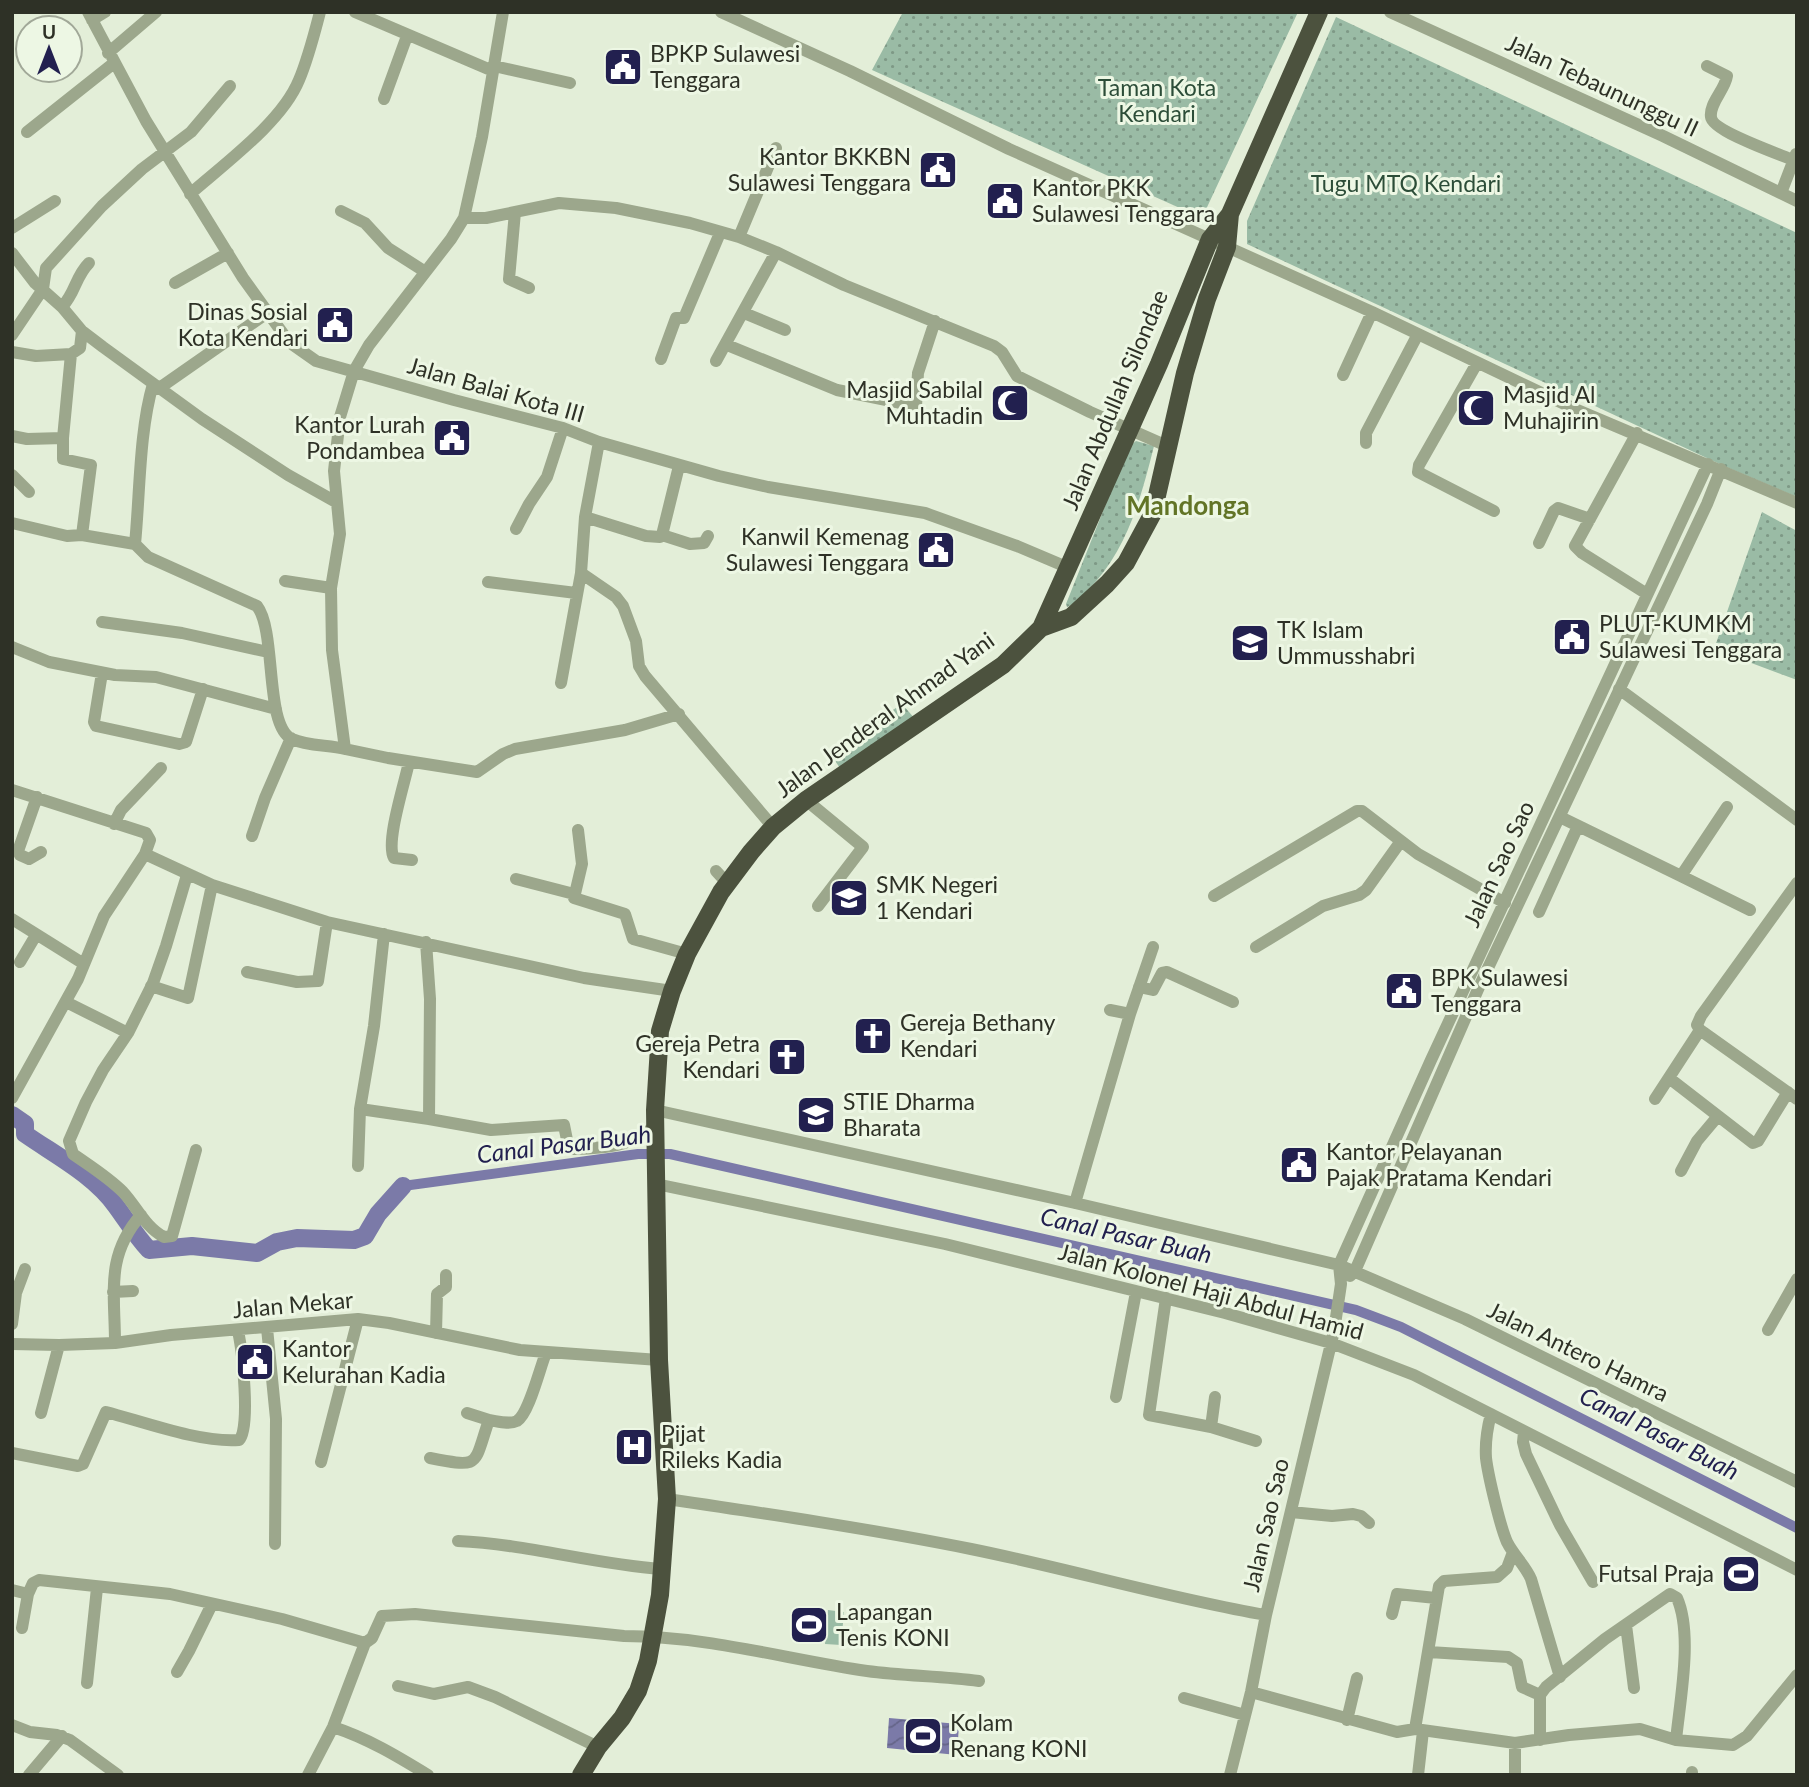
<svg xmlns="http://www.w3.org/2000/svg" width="1809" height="1787" font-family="Lato,sans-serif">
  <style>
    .green { fill: #9abba5 }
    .park { fill: url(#park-dots) }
    .water { fill: url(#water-waves) }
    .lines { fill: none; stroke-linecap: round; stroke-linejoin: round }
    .canal { stroke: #7b7aa8; stroke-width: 10 }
    .river { stroke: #7b7aa8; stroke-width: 18 }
    .minor { stroke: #9ca78c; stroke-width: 12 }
    .highway { stroke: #4c523e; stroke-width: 18 }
    .labels { text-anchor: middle; stroke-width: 6; stroke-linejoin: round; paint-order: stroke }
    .poi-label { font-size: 23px; fill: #2e3126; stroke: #edf7e4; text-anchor: start }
    .street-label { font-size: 23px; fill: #2e3126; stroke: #edf7e4 }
    .park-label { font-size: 23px; fill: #2c4d38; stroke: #edf7e4 }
    .water-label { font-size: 24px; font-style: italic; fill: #22204f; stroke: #edf7e4 }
    .quarter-label { font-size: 26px; font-weight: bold; fill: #627426; stroke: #edf7e4 }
  </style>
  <defs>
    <pattern id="park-dots" width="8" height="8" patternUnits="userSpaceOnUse" patternTransform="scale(1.75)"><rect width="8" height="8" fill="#9abba5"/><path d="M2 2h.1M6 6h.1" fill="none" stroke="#7e9986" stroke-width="1.8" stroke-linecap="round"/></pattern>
    <pattern id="water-waves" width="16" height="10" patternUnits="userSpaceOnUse" patternTransform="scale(1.75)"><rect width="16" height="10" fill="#7b7aa8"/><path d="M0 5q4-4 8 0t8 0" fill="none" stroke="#656589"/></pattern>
  </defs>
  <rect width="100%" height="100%" fill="#e3eed8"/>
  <path class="green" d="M802 1607 819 1608 815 1643 799 1642Z
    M828 1610 844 1612 841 1645 825 1644Z"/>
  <path class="park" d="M903 12H1298L1202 218 872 70Z
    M1336 17 1797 233V497L1724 466 1247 244V221Z
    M1136 441 1154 446C1141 498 1127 551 1088 590 1081 596 1075 604 1067 607L1066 604 1123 461 1131 445Z
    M1762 512 1797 531V680L1714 649Z
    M902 704 916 720 842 771 829 752Z"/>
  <path class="water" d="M889 1718 959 1724 957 1755 887 1748Z"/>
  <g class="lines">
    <path class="canal" d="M403 1186 638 1154H670L1356 1310 1401 1327 1797 1528"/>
    <path class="river" d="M12 1115 25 1124V1134C55 1155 94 1175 116 1206 127 1221 136 1236 149 1250L192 1246 257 1253 277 1242 297 1238 354 1240 365 1236 378 1214 403 1186"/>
    <path class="minor" d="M88 12 146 121 243 278 289 342 316 361 454 400 563 428 599 442 719 476 768 487 925 513 1017 546 1069 568
      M355 12 493 71
      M503 12 482 137 464 218 451 239 369 345 354 371 340 417 334 471 340 534 331 588 332 650 345 749 388 758 477 772 503 754 515 749 625 730 679 714
      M721 12 850 71 1009 149 1372 312 1575 409 1797 503
      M1390 12 1663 136 1797 201
      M92 20 105 12
      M108 53 156 12
      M494 66 570 83
      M1707 66 1727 76C1725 90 1709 103 1711 117 1712 131 1779 154 1793 160
      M384 99 407 36
      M27 132 114 63
      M1781 193 1796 154
      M190 194C224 164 282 122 299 80 308 59 314 35 320 12
      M341 211 365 223 388 248 424 271
      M515 212 509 279 529 288
      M464 218H486L559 203 616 208 690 223 739 237 776 252 844 285 994 346 1002 352 1017 376 1090 412 1167 446
      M12 228 55 201
      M739 237 776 148
      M12 253 35 283 62 307 82 331 103 347 202 419 288 475 336 502
      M175 283 228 253
      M62 307C76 292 75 277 89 263
      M744 313 785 330
      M12 335 43 289 46 268 102 206 142 169 191 132 230 86
      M727 345 837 390 916 406 918 373 935 321
      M12 352 36 356 71 354
      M661 359 676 318H684L720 233
      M716 361 776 252
      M1477 363 1419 465 1418 472 1494 511
      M1343 375 1372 312
      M158 389 267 313
      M1637 433 1575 546 1582 553 1647 594
      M12 436 27 439 63 438 71 354 80 348 82 331
      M63 438V459L91 465 82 535
      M599 442 585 517 581 573 616 597 623 606 636 641 639 666 645 676 773 827
      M1366 443V433L1418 334
      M12 475 29 492
      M585 517 646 536 660 537 662 535 679 466
      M12 523 67 536 82 535 135 544C140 494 139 432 153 384
      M516 529 529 504 547 477 563 428
      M662 535 690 544 704 543 708 536
      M1539 543 1554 511 1558 508 1590 519
      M135 544 148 557 257 606C277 632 264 726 292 739 307 746 329 745 345 749
      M285 581 331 588
      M488 582 576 593
      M102 622 182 633 268 652
      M12 647 49 662 115 675 156 677 276 709
      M102 673 94 722 96 726 179 744 186 742 203 689
      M561 683 581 573
      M1619 689 1797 820
      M409 762C405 782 385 843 394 858L412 860
      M12 790 146 833 150 840 145 854 212 885 327 922 584 978 672 991
      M37 797 18 851 20 855 29 859 41 852
      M806 800 863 847 818 906
      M1560 817 1681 876 1727 807
      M114 824 121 810 161 768
      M578 830 582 864 574 898 625 914 633 939 687 954
      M252 836 265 798 291 738
      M716 871 727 883
      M1681 876 1750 910
      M516 879 574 894
      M1797 883 1701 1016 1697 1025 1700 1030 1797 1099
      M1214 896 1357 811H1362L1418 854 1505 903
      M1539 912 1578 826
      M12 919 84 964
      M384 934 374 1026 360 1109 429 1119 430 999 426 942
      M1256 947 1323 906 1359 895 1366 890 1401 841
      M20 962 36 935
      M247 972 297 982 318 981 327 922
      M151 986 188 998 212 885
      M1139 987 1153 990 1162 973 1167 972 1233 1002
      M66 1002 128 1033 153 983 166 946 187 875
      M1110 1010 1130 1014
      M128 1033 103 1070 86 1102 69 1141 73 1154C90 1166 108 1177 123 1192 137 1207 145 1227 164 1237L172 1236 174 1229 196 1150
      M1669 1078 1753 1143 1758 1141 1788 1092
      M12 1098 78 979 104 916 145 854
      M1655 1099 1700 1030
      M655 1110 1075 1203 1339 1265 1465 1319 1797 1482
      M429 1119 491 1130 564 1125 568 1145 573 1149C601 1148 635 1147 655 1125
      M358 1166 360 1109
      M1681 1171 1697 1141 1718 1116
      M656 1184 945 1244 1225 1313 1331 1343 1414 1375 1797 1570
      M1075 1203 1130 1014 1153 947
      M1350 1276 1355 1271 1479 987 1707 504 1721 469
      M113 1292 133 1291
      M1166 1298 1149 1415 1211 1427 1256 1441
      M12 1324 16 1293 25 1269
      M267 1328 276 1419 275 1544
      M1768 1330 1797 1279
      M436 1333 437 1294 446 1287V1275
      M115 1343C115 1293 105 1256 141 1215
      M12 1344 59 1345 115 1343 171 1335 358 1319 389 1323 520 1350 659 1360
      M1116 1397 1136 1292
      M41 1413 59 1345
      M467 1413 489 1420
      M1491 1414C1487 1429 1485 1443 1486 1458 1488 1475 1500 1526 1507 1542 1514 1556 1525 1565 1531 1579L1560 1677
      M1211 1427 1215 1397
      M1524 1432 1523 1442 1526 1454 1560 1525 1593 1582
      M12 1453 78 1466 83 1464 106 1412C144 1422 201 1443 239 1440 251 1429 242 1349 238 1331
      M430 1458C482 1468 473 1466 489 1420 497 1421 509 1425 517 1421 529 1414 540 1367 546 1353
      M321 1462 358 1319
      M667 1499C769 1514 871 1529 971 1549 1070 1569 1167 1598 1266 1615
      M1291 1512 1332 1516 1353 1514 1361 1516 1369 1523
      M458 1541C526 1544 593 1564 661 1569
      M12 1590 28 1594 33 1583 39 1580 170 1594 282 1619 365 1643 372 1638 382 1616 415 1614 624 1636C706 1636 786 1659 867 1671 904 1676 942 1676 979 1681
      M1392 1614 1397 1594 1436 1598
      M1626 1625 1634 1688
      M22 1628 28 1594
      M1429 1652 1508 1657 1517 1663 1522 1687 1540 1695
      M177 1672 189 1651 212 1604
      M87 1683 97 1588
      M398 1686 434 1694 468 1687 495 1697 598 1747
      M1251 1692 1397 1732 1415 1729 1515 1743 1569 1735 1640 1729 1676 1740 1733 1745 1747 1736 1797 1675
      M1184 1698 1245 1715
      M1347 1720 1357 1678
      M12 1725 30 1732 57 1735 70 1740 118 1775
      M333 1727C367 1738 397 1756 428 1775
      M1415 1729 1439 1586 1444 1581 1497 1577 1507 1568 1513 1552
      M1540 1740V1695L1546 1687 1605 1639 1670 1594 1677 1598C1693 1634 1680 1700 1676 1740
      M1515 1743V1775
      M29 1775 62 1736
      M308 1775 333 1727 365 1643
      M1230 1775 1251 1692 1266 1615 1334 1331 1341 1284 1339 1265 1431 1060 1708 464
      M1418 1775 1423 1731
      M1692 1775V1772"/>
    <path class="highway" d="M1041 628 1159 364 1210 239 1230 214 1319 12
      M581 1775 598 1747 622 1718 638 1691 648 1661 660 1595 667 1499 659 1360 655 1110 660 1031 672 991 687 954 721 892 751 852 773 827 806 800 1003 665 1041 628 1071 617 1107 584 1126 563 1153 513 1185 373 1207 299 1227 247 1230 214"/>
  </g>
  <defs>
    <g id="civic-square" transform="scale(2.0125)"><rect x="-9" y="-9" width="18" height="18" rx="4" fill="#22204f" stroke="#edf7e4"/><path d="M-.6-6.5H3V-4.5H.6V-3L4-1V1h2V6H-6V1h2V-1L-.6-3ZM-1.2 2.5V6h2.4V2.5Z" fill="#fff"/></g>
    <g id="mosque-square" transform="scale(2.0125)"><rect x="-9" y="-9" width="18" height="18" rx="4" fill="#22204f" stroke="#edf7e4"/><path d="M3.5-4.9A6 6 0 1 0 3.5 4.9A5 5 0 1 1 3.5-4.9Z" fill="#fff"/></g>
    <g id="school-square" transform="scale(2.0125)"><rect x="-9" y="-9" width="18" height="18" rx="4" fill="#22204f" stroke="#edf7e4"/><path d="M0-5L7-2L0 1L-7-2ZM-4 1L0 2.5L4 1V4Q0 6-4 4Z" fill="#fff"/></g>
    <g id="church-square" transform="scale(2.0125)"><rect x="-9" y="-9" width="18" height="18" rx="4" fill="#22204f" stroke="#edf7e4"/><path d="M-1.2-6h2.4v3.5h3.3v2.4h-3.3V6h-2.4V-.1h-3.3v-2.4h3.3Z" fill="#fff"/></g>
    <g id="university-square" transform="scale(2.0125)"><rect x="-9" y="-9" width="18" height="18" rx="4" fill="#22204f" stroke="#edf7e4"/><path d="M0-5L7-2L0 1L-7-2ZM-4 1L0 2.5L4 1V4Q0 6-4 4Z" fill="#fff"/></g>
    <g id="hospital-square" transform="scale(2.0125)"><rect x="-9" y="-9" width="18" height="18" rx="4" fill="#22204f" stroke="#edf7e4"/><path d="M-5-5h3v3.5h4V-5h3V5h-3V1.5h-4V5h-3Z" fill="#fff"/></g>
    <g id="stadium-square" transform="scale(2.0125)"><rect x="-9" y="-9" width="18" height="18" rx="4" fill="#22204f" stroke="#edf7e4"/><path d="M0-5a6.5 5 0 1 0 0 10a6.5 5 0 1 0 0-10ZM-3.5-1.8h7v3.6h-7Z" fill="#fff"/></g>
  </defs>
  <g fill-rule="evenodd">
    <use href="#civic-square" x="623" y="67"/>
    <use href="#civic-square" x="938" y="170"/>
    <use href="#civic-square" x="1005" y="201"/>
    <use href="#civic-square" x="335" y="325"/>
    <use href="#mosque-square" x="1010" y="403"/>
    <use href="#mosque-square" x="1476" y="408"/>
    <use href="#civic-square" x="452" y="438"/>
    <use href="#civic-square" x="936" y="550"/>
    <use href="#civic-square" x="1572" y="637"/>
    <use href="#school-square" x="1250" y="643"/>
    <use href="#school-square" x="849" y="898"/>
    <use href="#civic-square" x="1404" y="991"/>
    <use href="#church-square" x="873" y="1036"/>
    <use href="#church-square" x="787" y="1057"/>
    <use href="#university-square" x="816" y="1115"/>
    <use href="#civic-square" x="1299" y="1165"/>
    <use href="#civic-square" x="255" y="1362"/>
    <use href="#hospital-square" x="634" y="1447"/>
    <use href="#stadium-square" x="1741" y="1574"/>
    <use href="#stadium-square" x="809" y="1625"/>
    <use href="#stadium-square" x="923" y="1736"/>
  </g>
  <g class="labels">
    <g class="poi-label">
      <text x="650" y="62">BPKP Sulawesi<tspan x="650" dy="26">Tenggara</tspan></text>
      <text x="911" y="165" text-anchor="end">Kantor BKKBN<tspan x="911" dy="26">Sulawesi Tenggara</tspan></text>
      <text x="1032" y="196">Kantor PKK<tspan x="1032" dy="26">Sulawesi Tenggara</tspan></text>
      <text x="308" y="320" text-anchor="end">Dinas Sosial<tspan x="308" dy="26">Kota Kendari</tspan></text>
      <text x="983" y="398" text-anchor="end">Masjid Sabilal<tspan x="983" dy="26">Muhtadin</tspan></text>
      <text x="1503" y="403">Masjid Al<tspan x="1503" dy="26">Muhajirin</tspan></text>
      <text x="425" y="433" text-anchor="end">Kantor Lurah<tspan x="425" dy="26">Pondambea</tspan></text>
      <text x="909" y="545" text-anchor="end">Kanwil Kemenag<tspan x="909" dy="26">Sulawesi Tenggara</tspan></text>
      <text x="1599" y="632">PLUT-KUMKM<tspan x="1599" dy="26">Sulawesi Tenggara</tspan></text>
      <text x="1277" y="638">TK Islam<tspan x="1277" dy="26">Ummusshabri</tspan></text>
      <text x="876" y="893">SMK Negeri<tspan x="876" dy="26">1 Kendari</tspan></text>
      <text x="1431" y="986">BPK Sulawesi<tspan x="1431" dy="26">Tenggara</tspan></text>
      <text x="900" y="1031">Gereja Bethany<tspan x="900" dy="26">Kendari</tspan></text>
      <text x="760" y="1052" text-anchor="end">Gereja Petra<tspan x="760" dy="26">Kendari</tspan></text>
      <text x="843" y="1110">STIE Dharma<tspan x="843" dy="26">Bharata</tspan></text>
      <text x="1326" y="1160">Kantor Pelayanan<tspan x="1326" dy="26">Pajak Pratama Kendari</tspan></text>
      <text x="282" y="1357">Kantor<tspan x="282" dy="26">Kelurahan Kadia</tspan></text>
      <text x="661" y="1442">Pijat<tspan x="661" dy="26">Rileks Kadia</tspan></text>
      <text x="1714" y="1582" text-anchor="end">Futsal Praja</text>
      <text x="836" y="1620">Lapangan<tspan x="836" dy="26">Tenis KONI</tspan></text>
      <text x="950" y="1731">Kolam<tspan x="950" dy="26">Renang KONI</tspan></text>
    </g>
    <g class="street-label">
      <text transform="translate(1602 86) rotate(25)" y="8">Jalan Tebaununggu II</text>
      <text transform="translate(496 390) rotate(16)" y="8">Jalan Balai Kota III</text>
      <text transform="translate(1115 400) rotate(-67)" y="8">Jalan Abdullah Silondae</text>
      <text transform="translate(885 715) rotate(-36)" y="8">Jalan Jenderal Ahmad Yani</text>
      <text transform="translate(1499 864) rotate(-65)" y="8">Jalan Sao Sao</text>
      <text transform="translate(1211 1292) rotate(15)" y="8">Jalan Kolonel Haji Abdul Hamid</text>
      <text transform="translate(293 1305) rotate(-5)" y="8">Jalan Mekar</text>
      <text transform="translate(1578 1352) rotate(26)" y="8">Jalan Antero Hamra</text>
      <text transform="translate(1266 1525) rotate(-77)" y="8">Jalan Sao Sao</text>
    </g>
    <g class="park-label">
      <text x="1157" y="96">Taman Kota<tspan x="1157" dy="26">Kendari</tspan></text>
      <text x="1406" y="192">Tugu MTQ Kendari</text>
    </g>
    <g class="water-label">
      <text transform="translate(564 1145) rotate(-7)" y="8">Canal Pasar Buah</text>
      <text transform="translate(1126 1236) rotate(13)" y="8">Canal Pasar Buah</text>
      <text transform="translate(1659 1434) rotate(27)" y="8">Canal Pasar Buah</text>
    </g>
    <g class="quarter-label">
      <text x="1188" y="515">Mandonga</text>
    </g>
  </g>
  <rect width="1809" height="1787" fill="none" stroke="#2e3126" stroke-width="28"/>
  <g transform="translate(49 49)"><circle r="33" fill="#edf7e4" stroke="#a1a898" stroke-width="2"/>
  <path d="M0-5L12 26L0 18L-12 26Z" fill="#22204f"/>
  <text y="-10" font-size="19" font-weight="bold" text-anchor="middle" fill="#2e3126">U</text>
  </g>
</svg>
